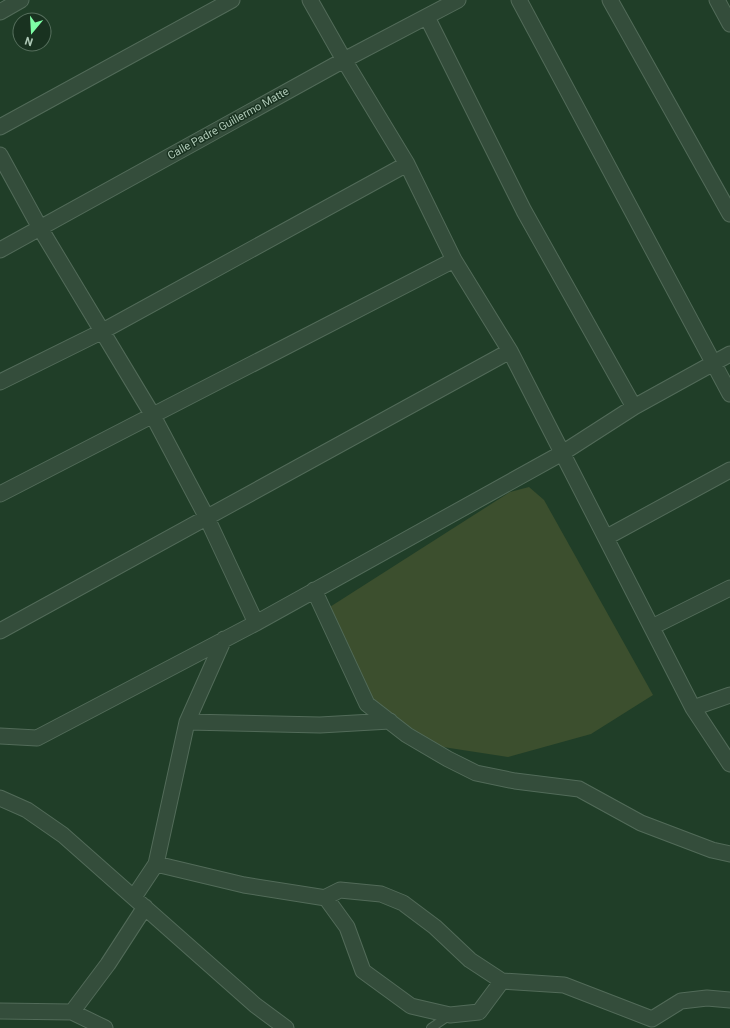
<svg xmlns="http://www.w3.org/2000/svg" width="730" height="1028" font-family="Roboto,sans-serif">
  <style>
    .grass { fill: #3c4f2e }
    .lines { fill: none; stroke-linecap: round; stroke-linejoin: round }
    .service-casing { stroke: #526b59; stroke-width: 10 }
    .minor-casing { stroke: #526b59; stroke-width: 17 }
    .service { stroke: #344d3b; stroke-width: 8 }
    .minor { stroke: #344d3b; stroke-width: 15 }
    .labels { text-anchor: middle; stroke-width: 3; stroke-linejoin: round; paint-order: stroke }
    .street-label { font-size: 11px; fill: #afc9b7; stroke: #193220 }
  </style>
  <rect width="100%" height="100%" fill="#203e28"/>
  <path class="grass" d="M529 487 544 500 653 695 591 734 508 757 430 745 363 695 322 612 510 492Z"/>
  <g class="lines">
    <g class="service-casing">
      <path id="service" d="M431 1028 450 1015"/>
    </g>
    <g class="minor-casing">
      <path id="minor" d="M310 0 344 60 407 164 454 260 510 351 693 708 730 764
        M519 0 730 394
        M610 0 730 214
        M717 0 730 24
        M0 12 21 0
        M427 17 524 211 634 407
        M0 127 232 0
        M0 155 40 228 152 414 206 516 256 623 37 738 0 736
        M0 250 344 60 458 0
        M0 382 101 332 407 164
        M0 494 454 260
        M607 537 730 470
        M314 590 367 704 407 735 448 759 476 773 515 781 579 789 641 823 712 850 730 854
        M256 623 564 452 634 407 730 354
        M652 627 730 588
        M0 631 510 351
        M693 708 730 695
        M187 722 320 725 390 721
        M0 798 27 810 63 835 255 1005 286 1028
        M156 864 244 885 326 898 347 927 363 971 411 1006 450 1015 479 1012 502 981 564 985 652 1019 681 1001 707 998 730 1000
        M134 897 156 864 187 722 224 639
        M324 898 340 890 381 894 403 903 435 927 470 960 502 981
        M0 1011 72 1012 108 964 145 907
        M72 1012 105 1028"/>
    </g>
    <use href="#service" class="service"/>
    <use href="#minor" class="minor"/>
  </g>
  <g class="labels">
    <g class="street-label">
      <text transform="translate(228 123) rotate(-29)" y="4">Calle Padre Guillermo Matte</text>
    </g>
  </g>
  <g transform="translate(32 32) rotate(198)"><circle r="19" fill="#193220" stroke="#556e5c"/>
  <path d="M0-3L7 15L0 10L-7 15Z" fill="#7effa6"/>
  <text y="-6" font-size="11" font-weight="bold" text-anchor="middle" fill="#afc9b7">N</text>
  </g>
</svg>
